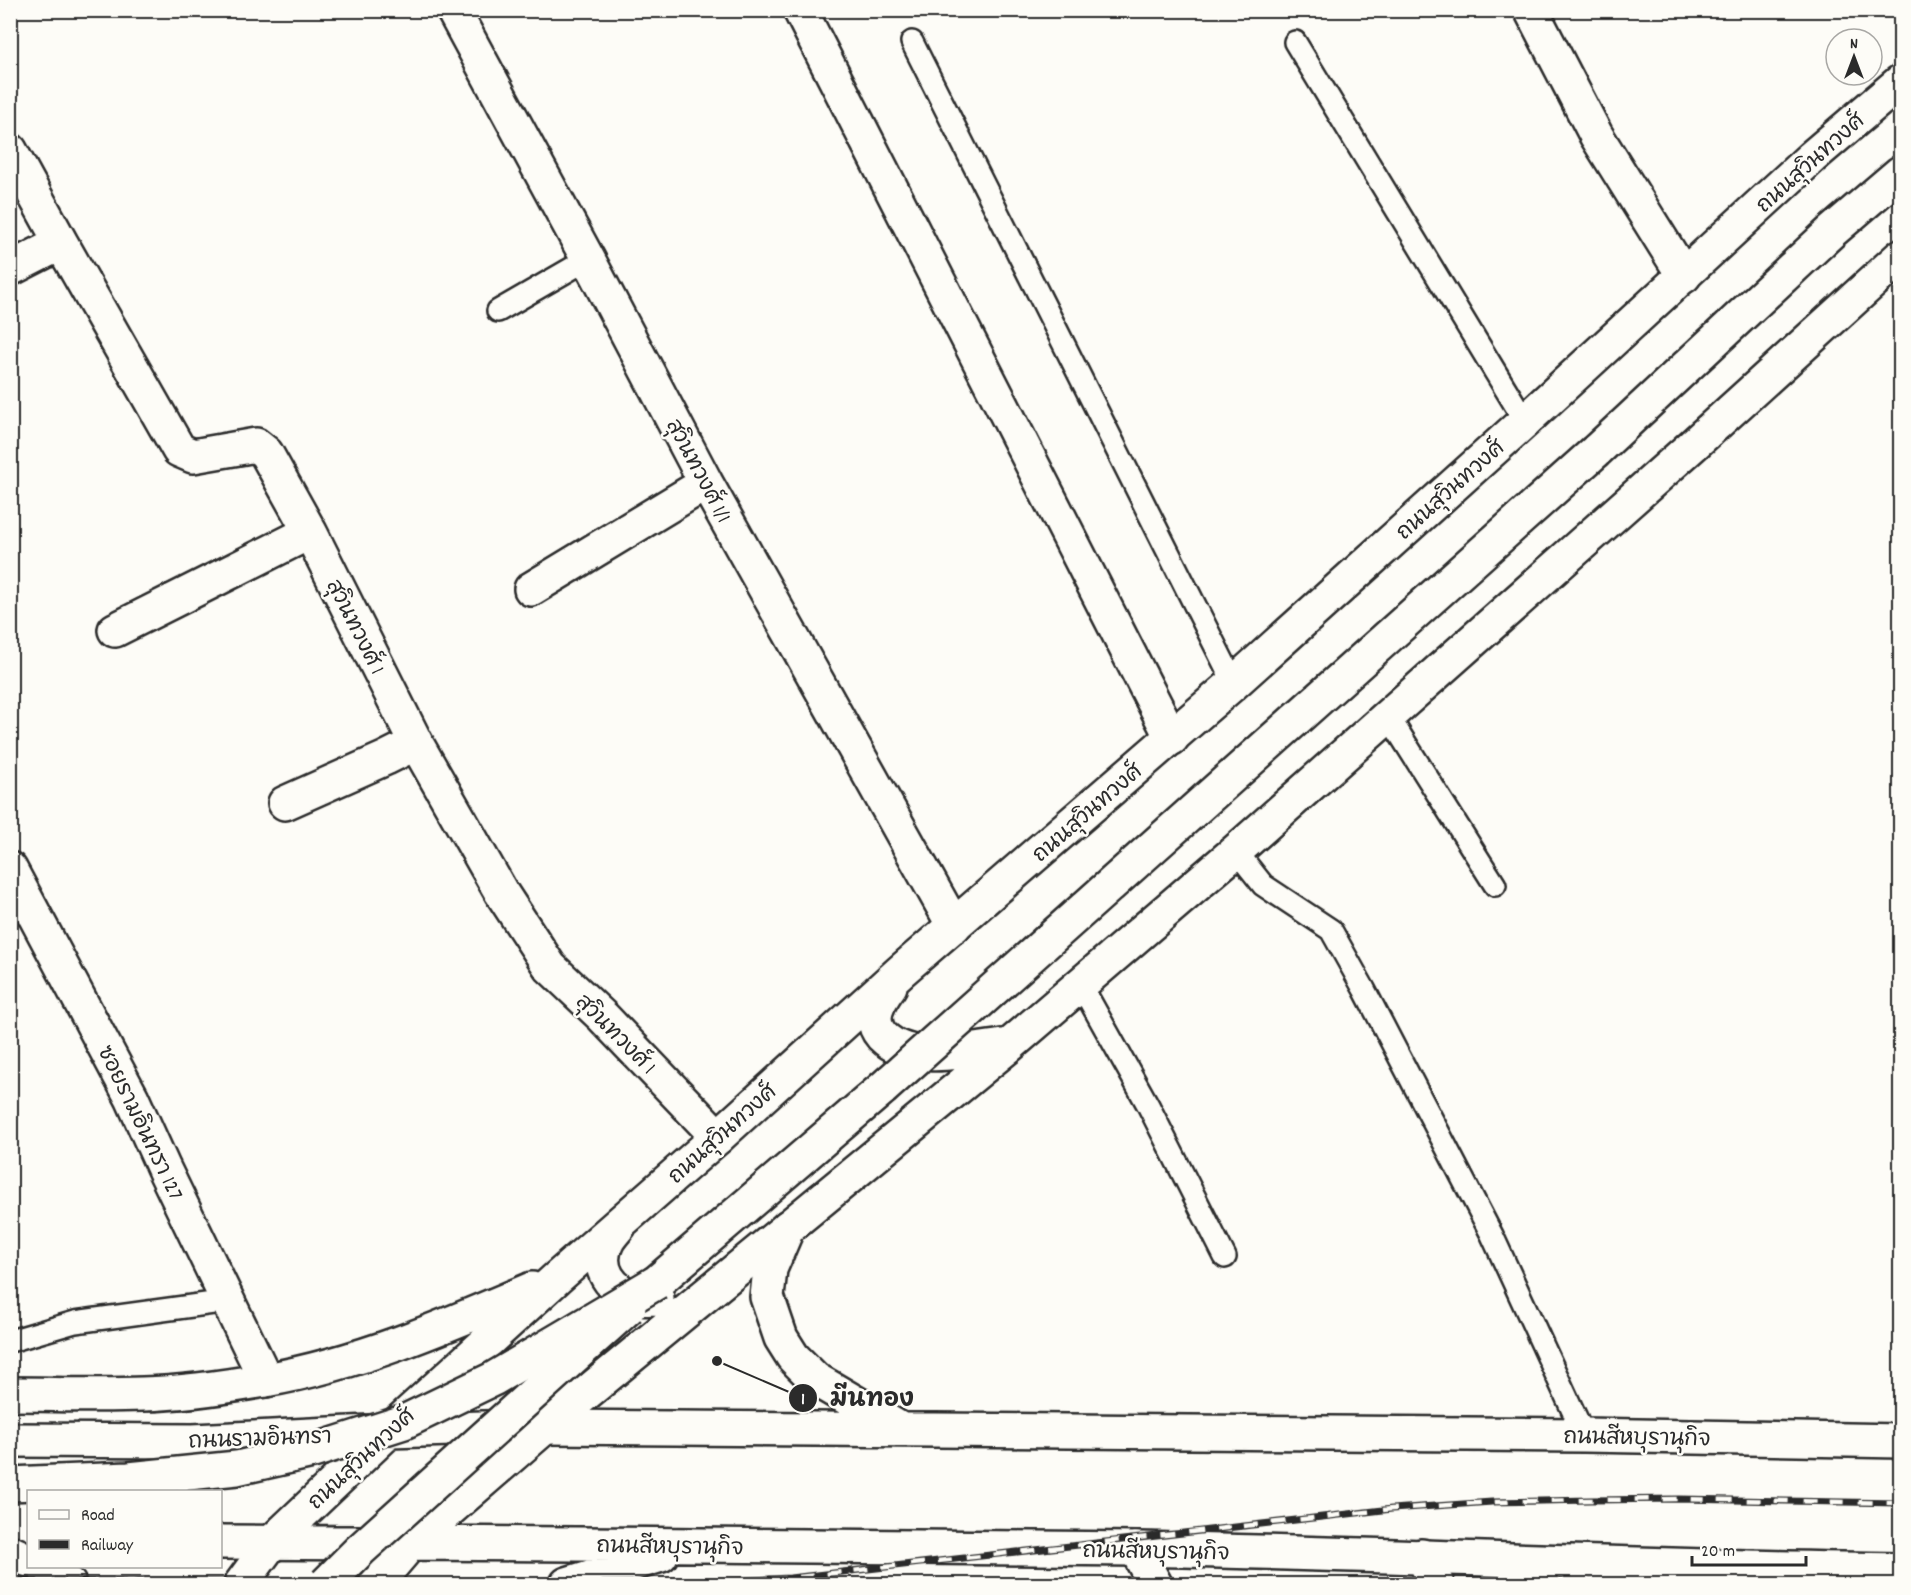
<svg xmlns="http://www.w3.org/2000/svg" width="1911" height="1595" font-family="Dekko,'Playpen Sans Thai',sans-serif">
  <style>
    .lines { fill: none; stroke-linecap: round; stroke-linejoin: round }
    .lane-casing { stroke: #2b2b2b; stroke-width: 26 }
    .street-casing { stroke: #2b2b2b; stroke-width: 38 }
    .secondary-casing { stroke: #2b2b2b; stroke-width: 38 }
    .highway-casing { stroke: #2b2b2b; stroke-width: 38 }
    .lane { stroke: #fdfcf7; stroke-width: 21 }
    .street { stroke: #fdfcf7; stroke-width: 33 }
    .secondary { stroke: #fdfcf7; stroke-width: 33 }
    .highway { stroke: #fdfcf7; stroke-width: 33 }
    .rail-casing { stroke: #2b2b2b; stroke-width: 7 }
    .rail { stroke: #fdfcf7; stroke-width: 4.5; stroke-dasharray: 14; stroke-linecap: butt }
    .secondary-bridge-casing { stroke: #2b2b2b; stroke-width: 38; stroke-linecap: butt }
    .highway-bridge-casing { stroke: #2b2b2b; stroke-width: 38; stroke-linecap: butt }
    .secondary-bridge { stroke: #fdfcf7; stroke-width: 33 }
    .highway-bridge { stroke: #fdfcf7; stroke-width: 33 }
    .labels { text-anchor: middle; stroke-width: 5; stroke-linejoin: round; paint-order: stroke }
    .street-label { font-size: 22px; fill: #2b2b2b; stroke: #fdfcf7 }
    .leader { fill: none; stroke: #2b2b2b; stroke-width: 2 }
    .callout-dot { fill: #2b2b2b; stroke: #fdfcf7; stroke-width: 2 }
    .mark-label { font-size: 18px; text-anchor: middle; font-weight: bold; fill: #fff }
    .callout-label { font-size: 24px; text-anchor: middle; font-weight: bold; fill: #2b2b2b; stroke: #fdfcf7; stroke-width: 5; stroke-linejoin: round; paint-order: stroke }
  </style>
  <rect width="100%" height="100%" fill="#fdfcf7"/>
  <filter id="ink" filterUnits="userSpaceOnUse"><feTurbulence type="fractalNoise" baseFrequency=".0167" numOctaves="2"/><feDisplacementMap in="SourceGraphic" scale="12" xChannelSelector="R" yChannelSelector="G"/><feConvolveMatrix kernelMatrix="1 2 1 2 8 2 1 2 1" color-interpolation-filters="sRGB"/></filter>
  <g filter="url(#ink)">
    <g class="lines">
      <g class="lane-casing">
        <path id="lane" d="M912 42 1234 683
          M1295 42 1525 421
          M498 311 588 259
          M1389 717 1495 885
          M1236 851 1263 885 1331 930 1364 989 1492 1235 1584 1435
          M1081 985 1148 1105 1225 1257
          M10 1341 75 1322 228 1301"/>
      </g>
      <g class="street-casing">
        <path id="street" d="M453 10 588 259 706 483 954 926
          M800 10 1172 738
          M1531 10 1596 135 1684 276
          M10 150 61 243 179 450 193 456 256 445 266 453 310 532 416 743 501 892 550 967 603 1017 718 1137
          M10 269 61 243
          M531 589 706 483
          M115 630 310 532
          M285 803 386 758 416 743
          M10 869 132 1098 164 1169 266 1380
          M1136 1549 1155 1584
          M1422 1556 1437 1584"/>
      </g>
      <g class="secondary-casing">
        <path id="secondary" d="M788 1227 770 1269 767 1297 781 1338 793 1357 815 1379 900 1429
          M545 1427 1584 1435 1900 1441
          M241 1584 272 1542
          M376 1584 411 1543C653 1545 895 1545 1137 1549 1392 1554 1646 1567 1900 1570
          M567 1584 661 1555"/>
      </g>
      <g class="highway-casing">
        <path id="highway" d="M1596 451 1831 232 1900 173
          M890 986C879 1001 867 1019 882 1036 911 1066 972 1050 1009 1045
          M619 1226C615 1231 610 1236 607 1242 594 1267 611 1292 638 1298 644 1299 651 1298 657 1298
          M657 1282 882 1089
          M10 1394C54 1394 99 1396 143 1394 183 1393 225 1387 265 1380 358 1364 446 1326 532 1289
          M10 1440 193 1441 389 1431 515 1427
          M220 1542 411 1543 545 1427 1010 1045 1236 851 1692 446 1900 257
          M272 1542 389 1431 557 1278 718 1137 901 971 1234 683 1525 421 1812 157 1900 82
          M10 1552 28 1560
          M43 1566 69 1584"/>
      </g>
      <use href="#lane" class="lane"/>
      <use href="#street" class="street"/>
      <use href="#secondary" class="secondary"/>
      <use href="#highway" class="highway"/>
      <g class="rail-casing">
        <path id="rail" d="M10 1581 489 1584
          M603 1584 693 1583 790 1578 1392 1509 1492 1502 1590 1500 1679 1499 1900 1503"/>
      </g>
      <use href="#rail" class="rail"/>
      <g class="secondary-bridge-casing">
        <path id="secondary-bridge" d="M326 1584 360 1550 629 1307"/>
      </g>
      <g class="highway-bridge-casing">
        <path id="highway-bridge" d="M882 1089 1596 451
          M10 1484 129 1479 237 1468 313 1451 404 1422 493 1379 657 1282"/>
      </g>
      <use href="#secondary-bridge" class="secondary-bridge"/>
      <use href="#highway-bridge" class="highway-bridge"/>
    </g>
  </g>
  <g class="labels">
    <g class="street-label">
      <text transform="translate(1809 162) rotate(-42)" y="8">ถนนสุวินทวงศ์</text>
      <text transform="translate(700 470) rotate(62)" y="8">สุวินทวงศ์ 1/1</text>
      <text transform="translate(1449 489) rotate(-42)" y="8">ถนนสุวินทวงศ์</text>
      <text transform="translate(357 626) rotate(63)" y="8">สุวินทวงศ์ 1</text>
      <text transform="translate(1086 812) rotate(-41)" y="8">ถนนสุวินทวงศ์</text>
      <text transform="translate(617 1033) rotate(45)" y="8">สุวินทวงศ์ 1</text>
      <text transform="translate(142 1122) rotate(64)" y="8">ซอยรามอินทรา 127</text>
      <text transform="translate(721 1133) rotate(-42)" y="8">ถนนสุวินทวงศ์</text>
      <text transform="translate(1637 1436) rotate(1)" y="8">ถนนสีหบุรานุกิจ</text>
      <text transform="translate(260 1437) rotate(-2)" y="8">ถนนรามอินทรา</text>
      <text transform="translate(360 1458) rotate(-43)" y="8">ถนนสุวินทวงศ์</text>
      <text transform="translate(670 1545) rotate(1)" y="8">ถนนสีหบุรานุกิจ</text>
      <text transform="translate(1156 1550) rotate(1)" y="8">ถนนสีหบุรานุกิจ</text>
    </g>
  </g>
  <path class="leader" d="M717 1361L803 1398"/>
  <g class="callout-dot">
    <circle cx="717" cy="1361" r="6"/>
    <circle cx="803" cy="1398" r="15"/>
  </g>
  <g class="mark-label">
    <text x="803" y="1404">1</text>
  </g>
  <g class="callout-label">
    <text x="872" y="1406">มีนทอง</text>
  </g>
  <rect width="1911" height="1595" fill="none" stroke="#fdfcf7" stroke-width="36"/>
  <rect x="18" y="18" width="1875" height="1559" fill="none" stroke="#2b2b2b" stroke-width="2" filter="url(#ink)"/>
  <rect x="27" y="1490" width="195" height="78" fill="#fdfcf7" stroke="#a9a8a5" stroke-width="1.5"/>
  <rect x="39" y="1510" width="30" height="9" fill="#fdfcf7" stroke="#a9a8a5" stroke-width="1.5"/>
  <text x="81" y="1520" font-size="18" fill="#2b2b2b">Road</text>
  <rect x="39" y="1540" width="30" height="9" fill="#2b2b2b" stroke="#a9a8a5" stroke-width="1.5"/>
  <text x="81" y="1550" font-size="18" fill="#2b2b2b">Railway</text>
  <g transform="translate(1854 57)"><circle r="28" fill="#fdfcf7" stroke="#a9a8a5" stroke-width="1.5"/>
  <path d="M0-4.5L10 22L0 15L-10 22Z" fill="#2b2b2b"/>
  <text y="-9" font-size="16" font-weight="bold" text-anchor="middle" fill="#2b2b2b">N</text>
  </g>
  <path d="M1692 1556v9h114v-9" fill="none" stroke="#2b2b2b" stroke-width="3"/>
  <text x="1701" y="1556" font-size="18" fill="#2b2b2b" stroke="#fdfcf7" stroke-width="4.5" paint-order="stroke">20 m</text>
</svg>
